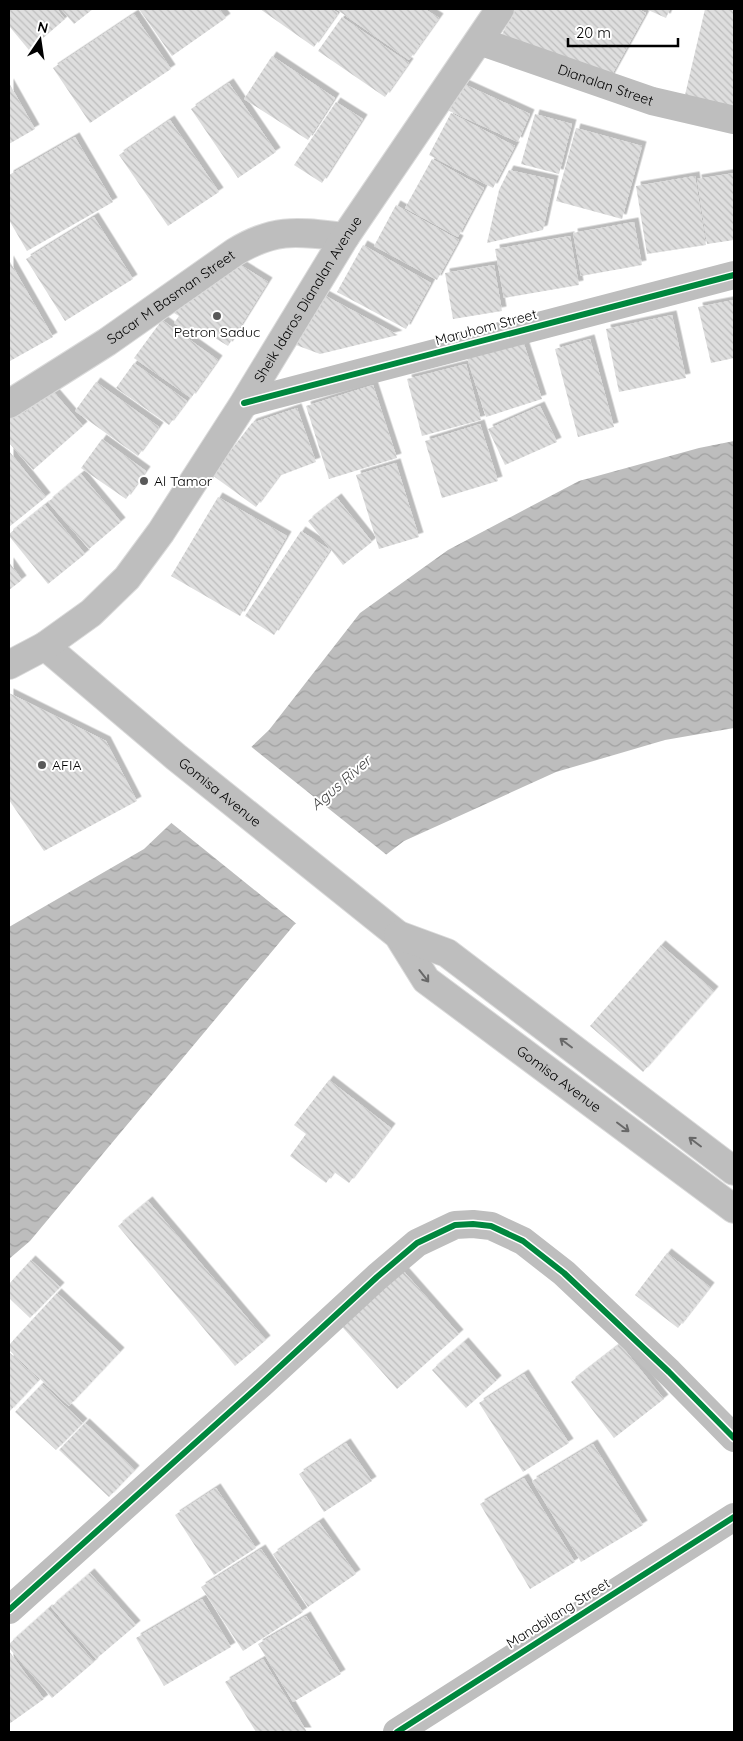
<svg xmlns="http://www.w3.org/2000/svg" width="743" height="1741" font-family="Quicksand,sans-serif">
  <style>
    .water { fill: url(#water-waves) }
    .pier { fill: #fff }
    .building { fill: url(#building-back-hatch); filter: url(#shadow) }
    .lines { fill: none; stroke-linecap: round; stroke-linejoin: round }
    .major-casing { stroke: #dbdbdb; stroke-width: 30 }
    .minor { stroke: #bebebe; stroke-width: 28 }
    .major { stroke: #bebebe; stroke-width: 28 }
    .cycleway-casing { stroke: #fff; stroke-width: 9 }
    .cycleway { stroke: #00873e; stroke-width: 6 }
    .oneway { stroke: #686868 }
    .poi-dot { fill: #595959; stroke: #fff; stroke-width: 2 }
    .labels { text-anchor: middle; stroke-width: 4; stroke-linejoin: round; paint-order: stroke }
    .street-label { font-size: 14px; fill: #000; stroke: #fff }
    .poi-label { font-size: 14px; fill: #000; stroke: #fff; text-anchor: start }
    .water-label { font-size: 15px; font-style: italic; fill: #424242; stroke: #fff }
  </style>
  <defs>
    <pattern id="water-waves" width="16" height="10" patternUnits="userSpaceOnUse" patternTransform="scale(1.25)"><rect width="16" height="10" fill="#bdbdbd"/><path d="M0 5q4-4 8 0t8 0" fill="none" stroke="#a1a1a1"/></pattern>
    <pattern id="building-back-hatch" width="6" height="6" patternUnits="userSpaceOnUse" patternTransform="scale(1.25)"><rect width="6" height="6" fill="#dedede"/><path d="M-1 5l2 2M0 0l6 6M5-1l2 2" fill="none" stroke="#bdbdbd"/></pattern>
    <filter id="shadow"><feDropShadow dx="4.5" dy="-4.5" stdDeviation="0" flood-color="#0004"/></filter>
  </defs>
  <rect width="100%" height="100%" fill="#fff"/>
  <path class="water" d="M734 441V728L665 740 556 772 404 841 294 925 30 1241 9 1259V927L144 849 269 730 360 613 448 550 579 481 699 448Z"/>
  <path class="pier" d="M249 745 388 856 298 925 169 821Z"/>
  <path class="building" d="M9 9H57L65 19 29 50 9 26Z
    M61 9H93L74 24Z
    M139 9H219L226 18 172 56Z
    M260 9H332L338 13 314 47Z
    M336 9H425L439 18 409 60Z
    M515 9H638L646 13 604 89 499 40Z
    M646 9H670L666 18Z
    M705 9H734V121L682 108Z
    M134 14 171 69 90 123 53 68Z
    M342 17 409 63 385 97 318 51Z
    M272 56 335 98 308 140 244 99Z
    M457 81 530 114 518 142 445 109Z
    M9 83 35 129 9 144Z
    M229 83 276 152 238 178 191 109Z
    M336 102 363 119 322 183 294 165Z
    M451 113 515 146 493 188 429 155Z
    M535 114 572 124 559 174 521 164Z
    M170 120 219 192 168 226 119 155Z
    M576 128 642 146 622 219 556 201Z
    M75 137 113 202 27 251 9 220V175Z
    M432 159 484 188 458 237 405 208Z
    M509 170 554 180 543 230 487 243 499 190Z
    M734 173V240L707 244 697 179Z
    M695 176 706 245 647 254 636 186Z
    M396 205 459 240 437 280 374 246Z
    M94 217 133 279 65 321 26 259Z
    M634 222 642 265 581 276 573 233Z
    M570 236 579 285 504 298 495 249Z
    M363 245 431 283 406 329 337 292Z
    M9 260 53 337 10 361 9 358Z
    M234 261 268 282 228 346 202 330 197 337 174 323 179 316 164 307Z
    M494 265 502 311 453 319 445 273Z
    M324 295 398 335 320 354 296 345Z
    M734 300V358L711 363 698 307Z
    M672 315 686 378 619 392 606 329Z
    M162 320 218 360 191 398 134 358Z
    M590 339 614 427 578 437 555 349Z
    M523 341 542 399 486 417 467 358Z
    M134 363 187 401 169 425 116 388Z
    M466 364 481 420 422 436 407 379Z
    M96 382 159 427 138 456 75 411Z
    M373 385 397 458 329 479 306 406Z
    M52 390 83 426 33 470 9 443V413L18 405 25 413Z
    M540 406 557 442 505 465 488 429Z
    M297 408 316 462 279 476 256 507 212 475 252 423Z
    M480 424 498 481 442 498 425 441Z
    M102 439 146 471 126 499 81 468Z
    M9 451 46 497 9 527Z
    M396 463 419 537 379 549 356 475Z
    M81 474 121 522 89 549 48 502Z
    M218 497 287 536 240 616 171 576Z
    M337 498 372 542 343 565 308 521Z
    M45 505 85 554 48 584 9 536V534Z
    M301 531 330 550 274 635 245 616Z
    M9 562 22 580 9 590Z
    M9 693 106 741 137 801 44 851 9 800Z
    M661 945 714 991 643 1072 590 1026Z
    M329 1080 391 1128 349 1183 334 1172 326 1183 290 1156 306 1134 294 1125Z
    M148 1201 266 1340 235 1366 118 1226Z
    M667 1253 710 1287 678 1328 635 1295Z
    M31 1260 60 1287 30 1318 9 1298V1284Z
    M399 1266 459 1334 397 1389 337 1321Z
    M57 1293 120 1352 69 1406 9 1350V1345Z
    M464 1342 497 1380 466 1408 432 1370Z
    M620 1344 664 1399 614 1438 571 1382Z
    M9 1352 39 1380 9 1412Z
    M524 1374 569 1443 523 1472 479 1403Z
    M42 1384 83 1423 56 1450 15 1412Z
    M85 1423 135 1470 109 1497 59 1450Z
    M346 1443 372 1481 324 1512 299 1474Z
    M593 1444 643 1525 581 1562 532 1481Z
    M524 1478 575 1562 530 1589 480 1504Z
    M216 1488 256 1548 214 1575 175 1515Z
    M319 1522 356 1574 308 1607 273 1554Z
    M261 1549 303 1612 243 1651 201 1587Z
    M90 1573 136 1625 96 1659 51 1607Z
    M202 1599 231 1647 164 1686 136 1638Z
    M48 1609 94 1662 52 1698 9 1648V1644Z
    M306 1616 341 1674 293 1702 258 1644Z
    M9 1651 44 1699 9 1724Z
    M263 1659 307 1732H256L225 1682Z"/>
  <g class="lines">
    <g class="major-casing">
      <g id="major">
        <path id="s2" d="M9 404 107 342 235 252C276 227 299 232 345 237"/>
        <path id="s3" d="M45 646 176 757 398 935 426 980 734 1209"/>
        <path id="s4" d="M9 665 45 646 91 613 127 578 161 532 244 403 345 237 500 9"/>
        <path d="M398 935 447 953 734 1171"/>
      </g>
    </g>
    <g class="minor">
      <path id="s1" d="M479 41 652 101 734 120"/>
      <path d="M244 403 734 275"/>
      <path d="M9 1610 261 1384 377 1277 417 1243 455 1225 473 1224 491 1226 523 1241 564 1273 669 1372 734 1438"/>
      <path d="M397 1732 734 1517"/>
    </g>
    <use href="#major" class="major"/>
    <g class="cycleway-casing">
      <path id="cycleway" d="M244 403 734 275
        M9 1610 261 1384 377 1277 417 1243 455 1225 473 1224 491 1226 523 1241 564 1273 669 1372 734 1438
        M397 1732 734 1517"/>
    </g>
    <use href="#cycleway" class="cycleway"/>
  </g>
  <defs><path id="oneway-shaft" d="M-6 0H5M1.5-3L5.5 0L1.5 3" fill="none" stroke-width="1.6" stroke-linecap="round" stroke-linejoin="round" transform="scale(1.25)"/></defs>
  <g class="oneway">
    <use href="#oneway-shaft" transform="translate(424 976) rotate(52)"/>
    <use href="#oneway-shaft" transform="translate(566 1043) rotate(-143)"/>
    <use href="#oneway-shaft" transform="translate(623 1127) rotate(37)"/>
    <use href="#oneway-shaft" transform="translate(695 1142) rotate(-143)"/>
  </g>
  <g class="poi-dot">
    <circle cx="217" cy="316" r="5"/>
    <circle cx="144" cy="481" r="5"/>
    <circle cx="42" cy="765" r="5"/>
  </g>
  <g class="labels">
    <g class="street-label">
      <text dy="5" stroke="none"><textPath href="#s1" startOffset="134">Dianalan Street</textPath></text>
      <text dy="5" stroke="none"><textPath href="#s2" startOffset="194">Sacar M Basman Street</textPath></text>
      <text dy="5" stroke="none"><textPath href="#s4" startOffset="480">Sheik Idaros Dianalan Avenue</textPath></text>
      <text transform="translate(486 327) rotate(-15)" y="5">Maruhom Street</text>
      <text dy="5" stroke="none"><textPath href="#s3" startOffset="228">Gomisa Avenue</textPath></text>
      <text dy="5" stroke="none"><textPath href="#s3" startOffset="675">Gomisa Avenue</textPath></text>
      <text transform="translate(558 1613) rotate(-32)" y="5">Manabilang Street</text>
    </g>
    <g class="poi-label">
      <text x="217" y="337" text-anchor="middle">Petron Saduc</text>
      <text x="154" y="486">Al Tamor</text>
      <text x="52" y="770">AFIA</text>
    </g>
    <g class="water-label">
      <text transform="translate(341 783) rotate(-41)" y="5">Agus River</text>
    </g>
  </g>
  <rect width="743" height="1741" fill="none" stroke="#000000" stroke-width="20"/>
  <g transform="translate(40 40) rotate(13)" stroke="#ffffff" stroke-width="4" paint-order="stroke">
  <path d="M0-4L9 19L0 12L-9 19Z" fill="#000000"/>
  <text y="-8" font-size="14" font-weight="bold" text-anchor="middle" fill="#000000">N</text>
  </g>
  <path d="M568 38v8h110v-8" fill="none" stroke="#000000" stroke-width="2.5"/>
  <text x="576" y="38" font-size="15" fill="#000000" stroke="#ffffff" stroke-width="4" paint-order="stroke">20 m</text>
</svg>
